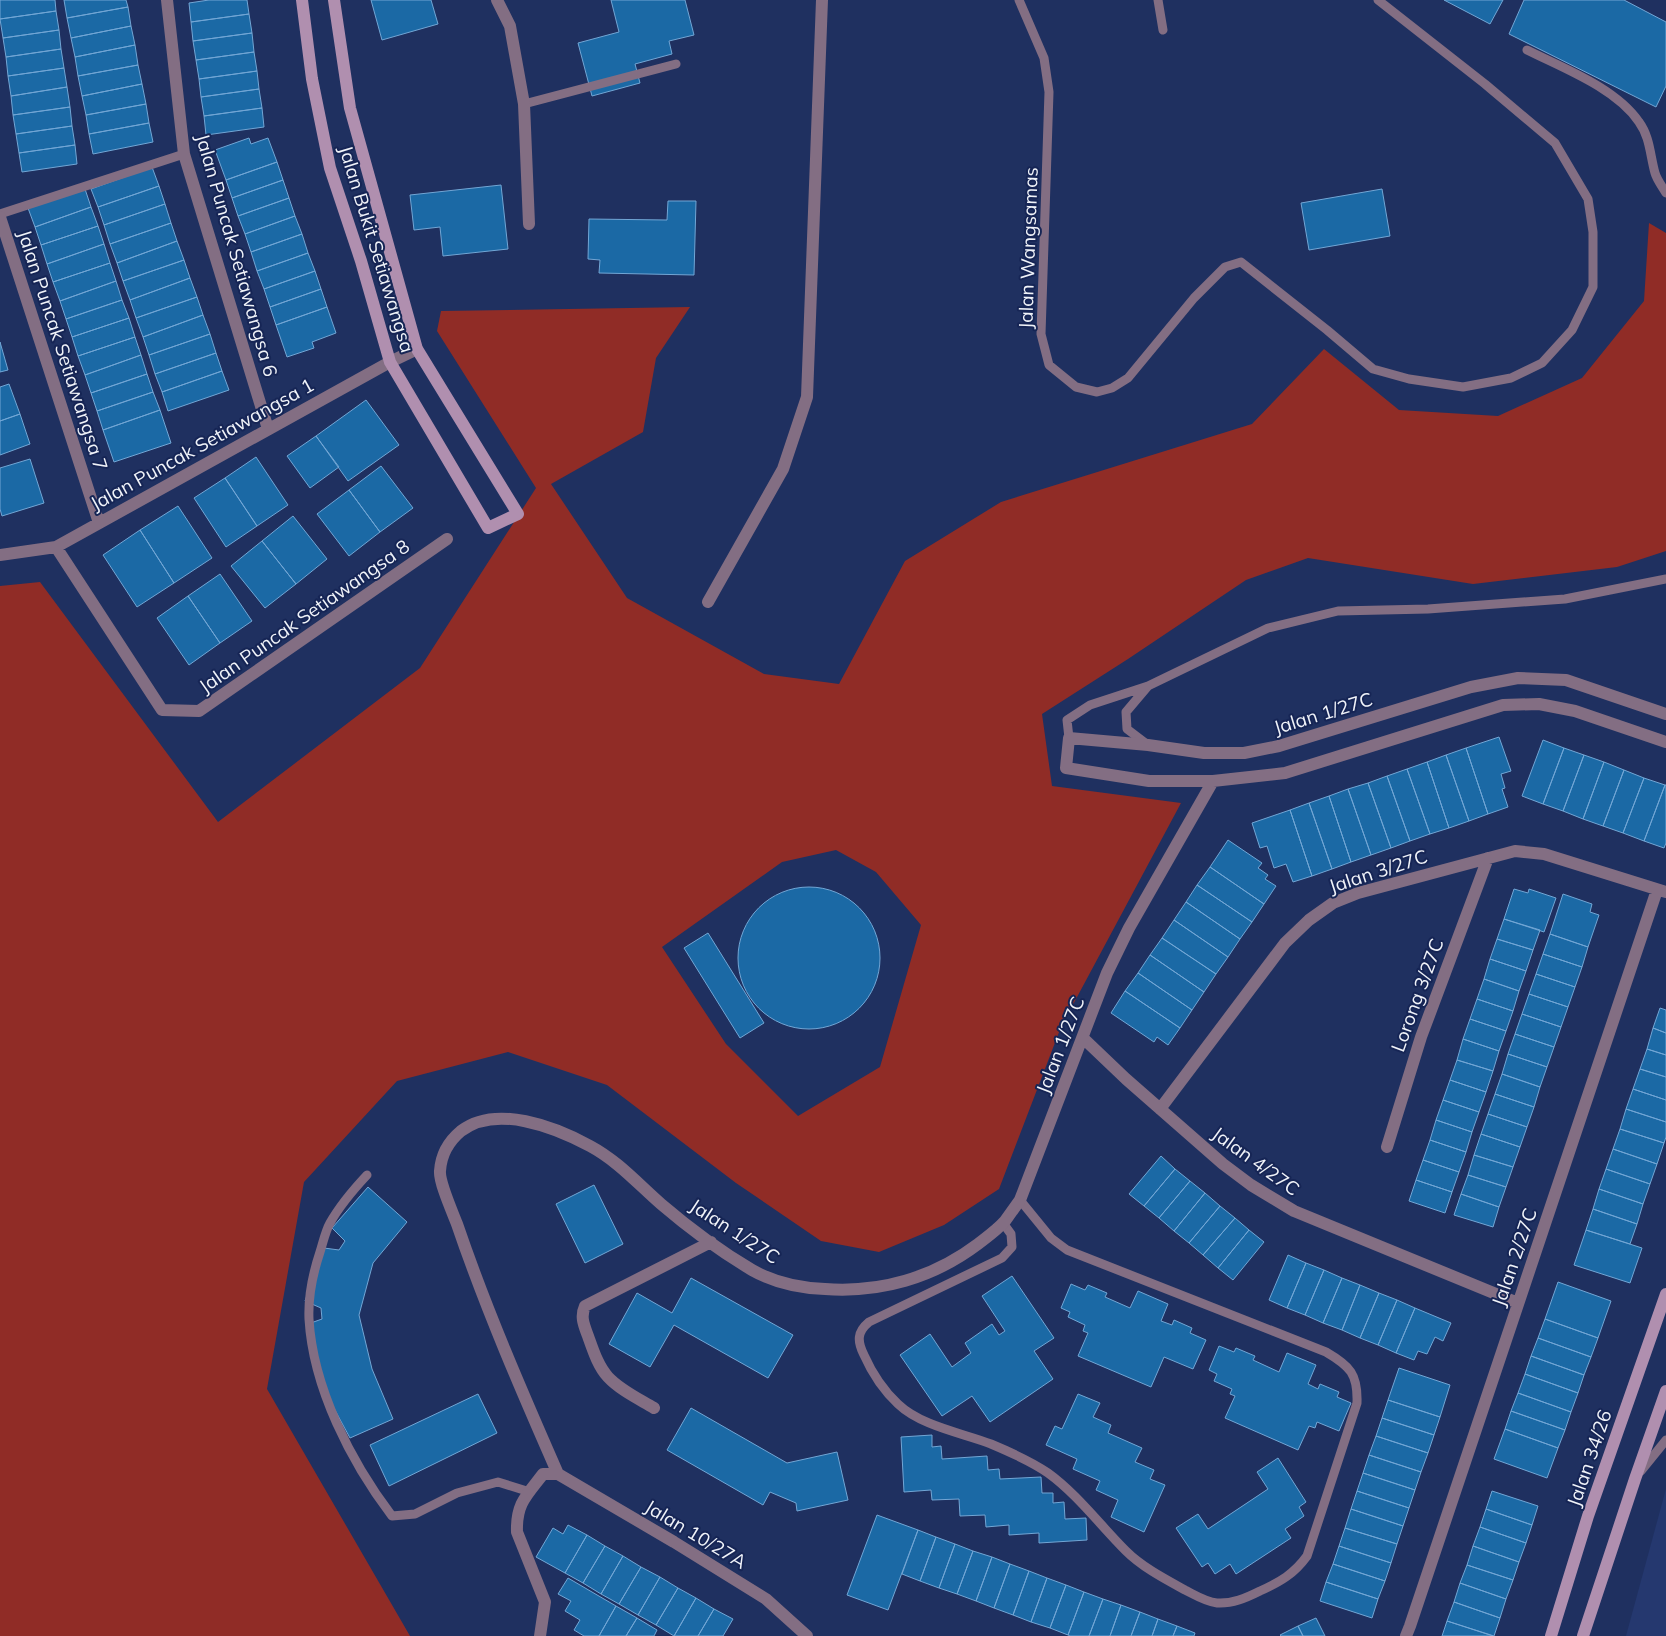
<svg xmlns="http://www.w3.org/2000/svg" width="1666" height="1636" font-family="Mulish,sans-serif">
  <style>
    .built { fill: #25386f }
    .green { fill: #902c26; fill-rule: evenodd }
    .building { fill: #1b69a5; stroke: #72a6d5 }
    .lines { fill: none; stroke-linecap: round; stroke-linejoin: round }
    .lane { stroke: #836e83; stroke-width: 9 }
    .street { stroke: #836e83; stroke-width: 12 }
    .secondary { stroke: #b08faf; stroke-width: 12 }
    .labels { text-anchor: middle; stroke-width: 4; stroke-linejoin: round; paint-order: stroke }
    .street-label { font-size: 19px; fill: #f0f3f9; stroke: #162555 }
  </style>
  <rect width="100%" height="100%" fill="#1f3060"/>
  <path class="built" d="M1666 1489V1636H1626Z"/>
  <path class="green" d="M1649 223 1666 233V551L1617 567 1473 584 1308 558 1246 580 1128 659 1042 714 1052 786 1181 803 1061 1027 999 1189 944 1225 879 1252 821 1241 736 1183 607 1085 508 1052 397 1081 304 1182 267 1389 410 1636H0V586L40 582 218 822 420 668 536 488 437 331 441 311 690 307 656 358 643 432 551 484 627 598 764 674 839 684 905 561 1001 502 1252 424 1324 349 1399 410 1498 416 1582 378 1644 301ZM836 850 876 872 921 925 880 1067 798 1116 726 1044 662 947 782 862Z"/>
  <path class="building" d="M0 0H55L56 11 0 19Z
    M64 0H126L128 7 67 18Z
    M209 0H247L249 14 191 22 189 3Z
    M371 0H431L438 24 382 40Z
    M611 0H685L694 35 669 41 672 54 635 64 640 83 592 96 578 43 619 32Z
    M1444 0H1503L1490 24Z
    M1524 0H1624L1666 22V86L1656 107 1509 34Z
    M128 7 131 26 71 38 67 18Z
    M56 11 59 30 3 38 0 19Z
    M249 14 252 33 193 41 191 22Z
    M131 26 135 45 75 57 71 38Z
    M59 30 61 49 6 57 3 38Z
    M252 33 254 52 196 60 193 41Z
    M135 45 138 65 78 76 75 57Z
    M61 49 64 68 8 76 6 57Z
    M254 52 257 71 199 79 196 60Z
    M138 65 142 84 82 96 78 76Z
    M64 68 67 87 11 96 8 76Z
    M257 71 259 89 201 97 199 79Z
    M142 84 146 104 86 115 82 96Z
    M67 87 70 107 13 115 11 96Z
    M259 89 262 108 204 116 201 97Z
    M146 104 149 123 89 134 86 115Z
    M70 107 72 126 16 134 13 115Z
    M262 108 264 127 206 135 204 116Z
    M149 123 153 142 93 154 89 134Z
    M72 126 75 145 19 153 16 134Z
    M249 138 251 144 268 138 277 162 226 180 215 150Z
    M75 145 77 164 22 172 19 153Z
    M277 162 283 180 232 198 226 180Z
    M152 167 159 186 98 207 91 189Z
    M283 180 289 198 238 216 232 198Z
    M501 185 508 249 443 256 440 227 414 230 410 195Z
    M159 186 165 204 104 225 98 207Z
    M85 189 91 207 35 227 28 208Z
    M1382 189 1390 236 1309 250 1301 203Z
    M289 198 295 216 245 234 238 216Z
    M668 201H696L694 275 599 273 600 260 588 259 589 219 667 220Z
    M165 204 171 223 110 244 104 225Z
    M91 207 98 226 41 245 35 227Z
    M295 216 302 234 251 252 245 234Z
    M171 223 177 241 117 263 110 244Z
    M98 226 104 244 47 264 41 245Z
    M302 234 308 253 257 271 251 252Z
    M177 241 184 260 123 281 117 263Z
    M104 244 110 263 53 282 47 264Z
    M308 253 315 271 264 289 257 271Z
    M184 260 190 278 130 300 123 281Z
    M110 263 116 281 60 301 53 282Z
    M315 271 321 289 270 307 264 289Z
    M190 278 197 297 136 318 130 300Z
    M116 281 122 300 66 319 60 301Z
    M321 289 327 307 276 325 270 307Z
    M197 297 203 315 143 337 136 318Z
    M122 300 129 318 72 337 66 319Z
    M327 307 336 333 312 342 314 348 287 357 276 325Z
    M203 315 210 334 149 355 143 337Z
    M129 318 135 337 78 356 72 337Z
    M210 334 216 353 155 374 149 355Z
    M135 337 141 355 85 375 78 356Z
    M0 342 8 370 0 372Z
    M216 353 222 371 162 392 155 374Z
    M141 355 147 374 91 393 85 375Z
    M222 371 229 390 168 411 162 392Z
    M147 374 153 392 97 411 91 393Z
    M9 384 20 414 0 421V387Z
    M153 392 160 410 103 430 97 411Z
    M366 400 399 445 348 481 316 436Z
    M160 410 171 443 114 462 103 430Z
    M20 414 30 444 0 455V421Z
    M316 436 339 467 310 488 287 456Z
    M256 457 288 505 257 526 225 478Z
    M30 459 44 503 2 516 0 509V468Z
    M381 466 413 508 380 532 349 490Z
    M225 478 257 526 226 547 194 498Z
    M349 490 380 532 349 556 317 514Z
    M178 506 212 558 174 583 140 530Z
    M293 516 327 559 296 584 262 541Z
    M140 530 174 583 137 607 103 555Z
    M262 541 296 584 265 608 231 566Z
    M220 574 252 621 220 643 188 596Z
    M188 596 220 643 189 665 157 618Z
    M1499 737 1511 771 1501 774 1505 788 1502 789 1508 807 1488 814 1466 748Z
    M1543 740 1564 748 1543 804 1522 796Z
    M1466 748 1488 814 1469 821 1446 755Z
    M1564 748 1584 755 1563 811 1543 804Z
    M1446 755 1469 821 1449 828 1427 762Z
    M1584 755 1604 762 1583 819 1563 811Z
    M1427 762 1449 828 1430 834 1407 769Z
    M1604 762 1624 770 1603 826 1583 819Z
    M1407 769 1430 834 1410 841 1387 776Z
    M1624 770 1644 778 1623 833 1603 826Z
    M1387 776 1410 841 1391 848 1368 783Z
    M1644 778 1665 785 1644 841 1623 833Z
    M1368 783 1391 848 1371 855 1348 789Z
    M1665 785H1666V843L1664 848 1644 841Z
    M1348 789 1371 855 1351 862 1329 796Z
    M1329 796 1351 862 1332 869 1309 803Z
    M1309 803 1332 869 1312 876 1290 810Z
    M1290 810 1312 876 1293 882 1286 864 1274 868 1267 846 1260 848 1252 823Z
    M1228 840 1262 863 1258 868 1268 875 1265 879 1276 886 1264 904 1210 867Z
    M1210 867 1264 904 1252 922 1197 885Z
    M1197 885 1252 922 1240 939 1186 902Z
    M738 958a71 71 0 1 1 142 0a71 71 0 1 1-142 0Z
    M1514 889 1528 893 1529 889 1556 898 1544 932 1504 919Z
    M1563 894 1592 904 1590 912 1599 915 1588 947 1550 934Z
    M1186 902 1240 939 1228 957 1174 920Z
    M1504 919 1540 930 1533 950 1497 939Z
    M1174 920 1228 957 1216 974 1162 938Z
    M708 933 764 1023 740 1038 684 948Z
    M1550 934 1588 947 1582 967 1543 954Z
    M1162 938 1216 974 1204 992 1150 955Z
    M1497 939 1533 950 1526 971 1490 959Z
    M1543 954 1582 967 1575 987 1536 974Z
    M1150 955 1204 992 1192 1010 1138 973Z
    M1490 959 1526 971 1519 991 1484 979Z
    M1138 973 1192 1010 1180 1028 1125 991Z
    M1536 974 1575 987 1568 1007 1529 994Z
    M1484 979 1519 991 1513 1011 1477 999Z
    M1125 991 1180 1028 1168 1045 1157 1037 1154 1042 1111 1013Z
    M1529 994 1568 1007 1561 1027 1522 1014Z
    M1477 999 1513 1011 1506 1031 1470 1019Z
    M1660 1008 1666 1010V1033L1653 1028Z
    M1522 1014 1561 1027 1554 1047 1515 1034Z
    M1470 1019 1506 1031 1499 1051 1463 1039Z
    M1653 1028 1666 1033V1055L1647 1049Z
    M1515 1034 1554 1047 1547 1067 1508 1054Z
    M1463 1039 1499 1051 1493 1071 1457 1060Z
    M1647 1049 1666 1055V1077L1640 1069Z
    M1508 1054 1547 1067 1540 1087 1502 1074Z
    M1457 1060 1493 1071 1486 1092 1450 1080Z
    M1640 1069 1666 1077V1100L1633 1089Z
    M1502 1074 1540 1087 1534 1107 1495 1094Z
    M1450 1080 1486 1092 1479 1112 1443 1100Z
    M1633 1089 1666 1100V1122L1626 1109Z
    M1495 1094 1534 1107 1527 1127 1488 1114Z
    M1443 1100 1479 1112 1472 1132 1436 1120Z
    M1626 1109 1666 1122V1137L1664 1143 1620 1129Z
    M1488 1114 1527 1127 1520 1147 1481 1134Z
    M1436 1120 1472 1132 1466 1152 1430 1140Z
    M1620 1129 1664 1143 1657 1164 1613 1149Z
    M1481 1134 1520 1147 1513 1167 1474 1155Z
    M1430 1140 1466 1152 1459 1172 1423 1160Z
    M1613 1149 1657 1164 1650 1184 1606 1169Z
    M1474 1155 1513 1167 1506 1187 1468 1175Z
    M1161 1156 1175 1169 1144 1206 1129 1194Z
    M1423 1160 1459 1172 1452 1192 1416 1180Z
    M1175 1169 1190 1181 1159 1218 1144 1206Z
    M1606 1169 1650 1184 1643 1204 1599 1189Z
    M1468 1175 1506 1187 1499 1207 1461 1194Z
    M1416 1180 1452 1192 1445 1213 1409 1201Z
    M1190 1181 1205 1193 1174 1231 1159 1218Z
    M594 1185 623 1244 585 1263 556 1204Z
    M368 1187 407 1222 373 1263 359 1315 372 1369 393 1419 350 1438 323 1388 308 1324 322 1319 321 1308 305 1301 324 1248 339 1250 345 1241 332 1228Z
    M1599 1189 1643 1204 1637 1224 1593 1209Z
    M1205 1193 1220 1206 1189 1243 1174 1231Z
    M1461 1194 1499 1207 1493 1227 1454 1215Z
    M1220 1206 1235 1218 1203 1255 1189 1243Z
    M1593 1209 1637 1224 1630 1244 1586 1230Z
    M1235 1218 1249 1230 1218 1268 1203 1255Z
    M1249 1230 1264 1242 1233 1280 1218 1268Z
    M1586 1230 1642 1248 1630 1283 1574 1265Z
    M1288 1255 1306 1263 1287 1308 1269 1300Z
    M1306 1263 1324 1270 1305 1315 1287 1308Z
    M1324 1270 1342 1278 1323 1323 1305 1315Z
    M1012 1276 1054 1338 1034 1351 1053 1379 990 1422 972 1396 942 1416 900 1355 930 1334 952 1367 971 1353 965 1343 992 1324 999 1335 1005 1331 982 1296Z
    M691 1278 793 1335 768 1378 674 1325 650 1367 609 1344 637 1293 672 1313Z
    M1342 1278 1360 1285 1342 1330 1323 1323Z
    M1558 1282 1611 1301 1598 1338 1545 1319Z
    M1071 1284 1085 1290 1088 1285 1107 1293 1105 1297 1130 1308 1138 1291 1168 1304 1161 1321 1172 1325 1174 1320 1192 1328 1190 1333 1206 1340 1193 1369 1164 1357 1151 1387 1078 1356 1088 1333 1083 1331 1085 1325 1068 1317 1070 1312 1061 1308Z
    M1360 1285 1379 1293 1360 1338 1342 1330Z
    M1379 1293 1397 1300 1378 1345 1360 1338Z
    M1397 1300 1415 1308 1396 1353 1378 1345Z
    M1415 1308 1451 1323 1443 1341 1435 1337 1427 1354 1418 1351 1414 1360 1396 1353Z
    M1545 1319 1598 1338 1591 1357 1538 1338Z
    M1538 1338 1591 1357 1584 1375 1531 1356Z
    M1219 1346 1234 1352 1236 1348 1255 1356 1253 1360 1279 1372 1287 1353 1316 1365 1308 1384 1318 1389 1320 1384 1339 1392 1337 1397 1351 1403 1339 1431 1317 1422 1315 1428 1309 1426 1298 1450 1225 1418 1235 1396 1230 1394 1232 1389 1214 1381 1217 1374 1209 1370Z
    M1531 1356 1584 1375 1578 1393 1525 1374Z
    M1399 1368 1450 1385 1440 1417 1388 1400Z
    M1525 1374 1578 1393 1571 1412 1518 1393Z
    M1518 1393 1571 1412 1565 1430 1511 1411Z
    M478 1394 497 1433 389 1486 370 1445Z
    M1078 1394 1100 1403 1093 1417 1111 1425 1108 1433 1142 1448 1135 1462 1154 1470 1150 1479 1165 1485 1144 1532 1111 1517 1118 1500 1096 1490 1100 1481 1073 1469 1077 1459 1046 1445 1055 1426 1062 1429Z
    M1388 1400 1440 1417 1434 1435 1382 1418Z
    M691 1408 787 1463 837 1452 848 1500 797 1511 796 1503 770 1492 763 1505 667 1450Z
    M1511 1411 1565 1430 1558 1448 1505 1429Z
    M1382 1418 1434 1435 1428 1453 1376 1436Z
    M1505 1429 1558 1448 1547 1478 1494 1459Z
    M932 1435V1447L941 1446 942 1459 987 1456 988 1470 999 1469 1000 1479 1041 1477 1042 1493H1053V1503L1064 1502 1065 1519 1086 1518 1087 1540 1039 1543V1533L1009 1535V1525L986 1527 985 1515 960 1516 959 1499 932 1500 931 1490 904 1492 901 1437Z
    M1376 1436 1428 1453 1421 1472 1369 1455Z
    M1369 1455 1421 1472 1415 1490 1363 1473Z
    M1278 1458 1306 1502 1299 1507 1304 1516 1285 1529 1291 1538 1236 1574 1230 1564 1215 1574 1208 1563 1202 1567 1176 1528 1198 1514 1208 1529 1268 1489 1257 1472Z
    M1363 1473 1415 1490 1409 1508 1357 1491Z
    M1357 1491 1409 1508 1403 1526 1351 1509Z
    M1492 1491 1538 1506 1532 1525 1486 1509Z
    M1351 1509 1403 1526 1397 1544 1345 1528Z
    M1486 1509 1532 1525 1526 1543 1480 1527Z
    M877 1515 918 1530 888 1610 847 1595Z
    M568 1525 587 1535 565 1573 536 1557 553 1528 563 1534Z
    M1480 1527 1526 1543 1519 1562 1473 1546Z
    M1345 1528 1397 1544 1391 1563 1339 1546Z
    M918 1530 936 1537 920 1581 902 1574Z
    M587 1535 605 1546 583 1583 565 1573Z
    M936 1537 955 1544 939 1588 920 1581Z
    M955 1544 973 1551 957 1594 939 1588Z
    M605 1546 623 1556 601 1594 583 1583Z
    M1339 1546 1391 1563 1385 1581 1333 1564Z
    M1473 1546 1519 1562 1513 1580 1467 1565Z
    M973 1551 992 1557 976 1601 957 1594Z
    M623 1556 641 1567 619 1604 601 1594Z
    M992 1557 1010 1564 994 1608 976 1601Z
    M1010 1564 1029 1571 1013 1615 994 1608Z
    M1333 1564 1385 1581 1378 1599 1326 1582Z
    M1467 1565 1513 1580 1506 1599 1460 1583Z
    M641 1567 660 1577 638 1615 619 1604Z
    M1029 1571 1047 1578 1031 1622 1013 1615Z
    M660 1577 678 1588 656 1625 638 1615Z
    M568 1578 616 1606 599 1636H584L574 1630 580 1620 565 1611 571 1601 558 1594Z
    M1047 1578 1066 1585 1050 1628 1031 1622Z
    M1326 1582 1378 1599 1372 1618 1320 1601Z
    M1460 1583 1506 1599 1500 1618 1454 1602Z
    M1066 1585 1084 1592 1068 1635 1050 1628Z
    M678 1588 696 1598 674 1636 656 1625Z
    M1084 1592 1103 1599 1089 1636H1070L1068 1635Z
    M696 1598 714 1609 698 1636H674Z
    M1103 1599 1121 1605 1110 1636H1089Z
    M1454 1602 1500 1618 1494 1636 1447 1621Z
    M1121 1605 1140 1612 1131 1636H1110Z
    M616 1606 637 1618 626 1636H599Z
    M714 1609 733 1619 723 1636H698Z
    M1140 1612 1158 1619 1152 1636H1131Z
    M637 1618 657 1630 654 1636H626Z
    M1316 1618 1325 1636H1303L1298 1626Z
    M1158 1619 1177 1626 1173 1636H1152Z
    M1447 1621 1493 1636H1442Z
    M1177 1626 1195 1633 1194 1636H1173Z
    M1298 1626 1303 1636H1281L1280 1635Z"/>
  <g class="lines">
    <path class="lane" d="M1019 0 1044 58 1049 92 1041 334 1049 365 1076 387 1097 392 1112 388 1128 378 1194 298 1225 267 1241 262 1327 330 1373 369 1409 379 1463 387 1511 378 1542 363 1572 330 1593 287V232L1588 199 1555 143 1485 84 1378 0
      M1158 0 1163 30
      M1527 50C1563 68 1616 88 1639 122 1650 137 1650 155 1655 173 1657 180 1662 186 1666 193
      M524 104 676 64
      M0 214 184 154
      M1069 738 1067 720 1090 705 1148 686 1268 628 1338 611 1428 609 1565 599 1666 579
      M1148 745 1127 729 1126 712 1148 686
      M367 1175C353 1190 340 1205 330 1223 325 1232 323 1243 320 1252 313 1273 308 1296 309 1319 313 1388 351 1462 392 1516L415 1514 457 1493 498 1482 530 1492
      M1003 1223 1011 1234 1012 1247 1002 1258 869 1322C857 1332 857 1341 864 1355 872 1373 883 1390 898 1404 921 1426 962 1433 991 1444 1010 1452 1031 1461 1048 1473 1077 1494 1100 1525 1126 1551 1142 1567 1165 1579 1185 1590 1195 1595 1206 1602 1217 1603 1232 1604 1246 1598 1260 1591 1280 1582 1294 1574 1307 1556L1357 1403C1358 1374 1350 1366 1326 1352L1067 1250 1051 1238 1020 1200
      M1641 1471 1666 1440"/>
    <path class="street" d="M167 0 184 154 268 429
      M497 0 510 26 524 104 529 224
      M0 217 99 523
      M56 547 162 710 199 711 447 539
      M0 555 56 547 390 362 417 349
      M708 602 783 469 807 397 822 0
      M1666 714 1566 680 1518 678 1471 687 1279 746 1244 753H1204L1148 745 1069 738 1066 768 1149 781H1213L1285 773 1503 705 1539 704 1575 711 1666 742
      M1083 1038 1126 1079 1223 1164 1251 1185 1294 1211 1518 1303
      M1160 1109 1285 943 1309 920 1333 903 1358 893 1515 851 1544 854 1666 892
      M1387 1147 1421 1037 1488 858
      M654 1408C639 1399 620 1390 608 1377 598 1366 593 1350 588 1336 584 1325 580 1317 585 1306L711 1242
      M558 1474C522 1392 486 1309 457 1224 452 1211 439 1182 440 1171 441 1155 449 1141 461 1131 496 1104 555 1127 590 1146 618 1161 638 1184 661 1204 689 1228 720 1251 752 1270 775 1283 799 1288 825 1289 880 1293 933 1278 978 1244 987 1237 997 1230 1005 1221 1010 1214 1015 1207 1020 1200L1107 973 1129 928 1213 781
      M558 1474 674 1542 766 1599 807 1636
      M540 1636 545 1602 517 1532C516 1503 527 1495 543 1474H558
      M1406 1636 1410 1626 1657 890"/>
    <path class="secondary" d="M302 0 312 79 330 168 361 261 390 362 488 528 518 514 417 349 350 108 334 0
      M1551 1636 1588 1516 1666 1294
      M1583 1636 1635 1479 1666 1391"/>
  </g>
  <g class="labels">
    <g class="street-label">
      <text transform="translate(1028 248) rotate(-88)" y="7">Jalan Wangsamas</text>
      <text transform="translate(377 249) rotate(73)" y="7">Jalan Bukit Setiawangsa</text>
      <text transform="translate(237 255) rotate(74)" y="7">Jalan Puncak Setiawangsa 6</text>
      <text transform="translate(63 350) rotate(72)" y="7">Jalan Puncak Setiawangsa 7</text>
      <text transform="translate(202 444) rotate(-29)" y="7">Jalan Puncak Setiawangsa 1</text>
      <text transform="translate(304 616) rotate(-35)" y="7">Jalan Puncak Setiawangsa 8</text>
      <text transform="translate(1323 713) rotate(-17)" y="7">Jalan 1/27C</text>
      <text transform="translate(1378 871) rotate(-18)" y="7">Jalan 3/27C</text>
      <text transform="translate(1417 995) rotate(-70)" y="7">Lorong 3/27C</text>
      <text transform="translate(1060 1045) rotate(-69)" y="7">Jalan 1/27C</text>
      <text transform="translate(1256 1161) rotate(36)" y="7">Jalan 4/27C</text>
      <text transform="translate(735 1231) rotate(33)" y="7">Jalan 1/27C</text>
      <text transform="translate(1514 1257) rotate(-71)" y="7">Jalan 2/27C</text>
      <text transform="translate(1589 1458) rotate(-71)" y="7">Jalan 34/26</text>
      <text transform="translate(696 1534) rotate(31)" y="7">Jalan 10/27A</text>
    </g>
  </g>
</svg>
